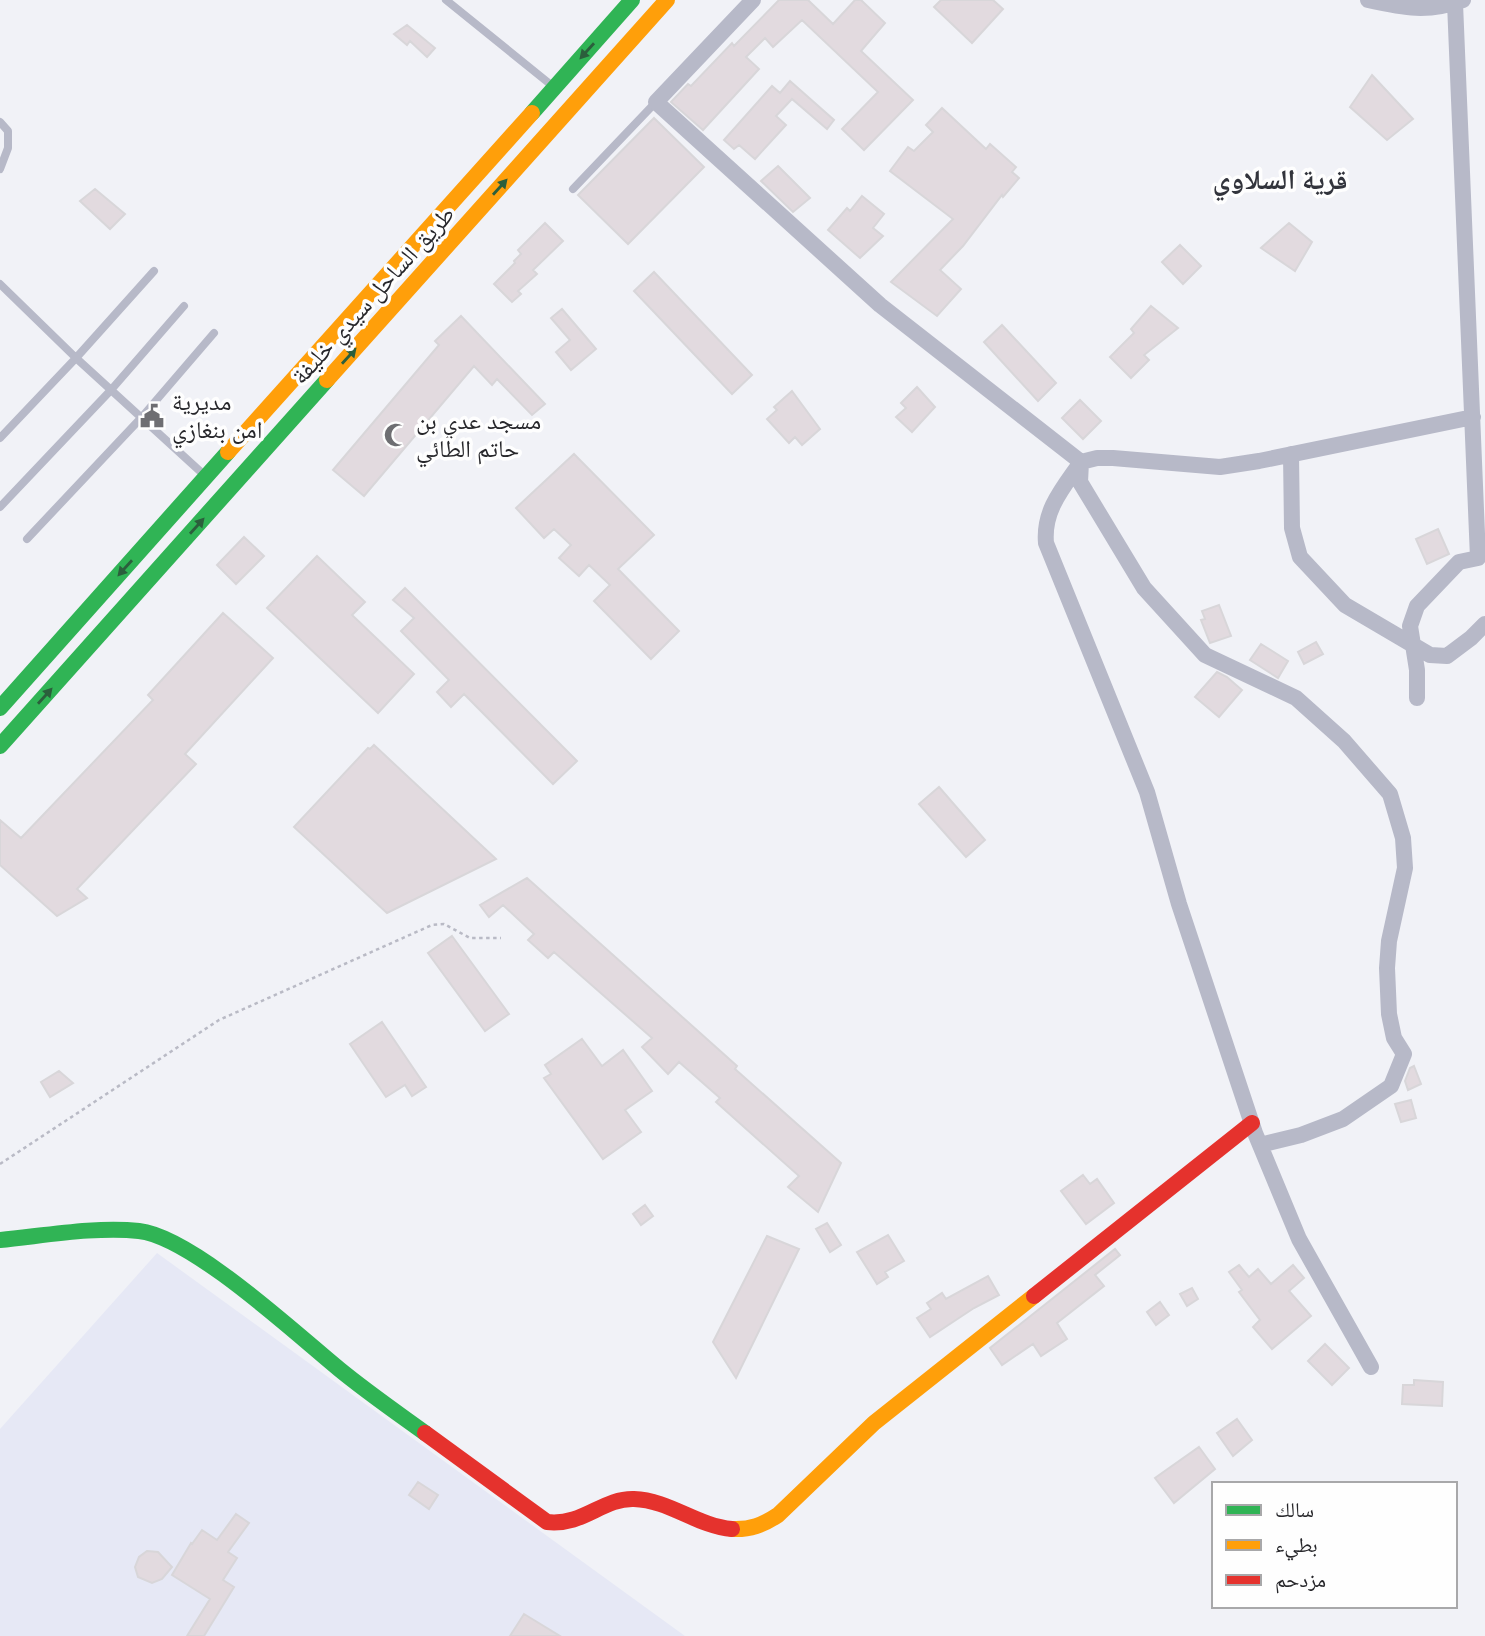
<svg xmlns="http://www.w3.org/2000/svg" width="1485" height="1636" font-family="'Playfair Display','Noto Naskh Arabic',serif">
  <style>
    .built { fill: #e6e8f5 }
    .building { fill: #e2dadf; stroke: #d8d6d9; stroke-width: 2 }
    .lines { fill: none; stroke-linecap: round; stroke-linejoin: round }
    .path { stroke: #b9bac5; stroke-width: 2.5; stroke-dasharray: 3.5 3.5; stroke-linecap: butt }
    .lane { stroke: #b7b9c8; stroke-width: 8 }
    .street { stroke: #b7b9c8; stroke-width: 16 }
    .fast { stroke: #30b455; stroke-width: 16 }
    .slow { stroke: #ff9f0a; stroke-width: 16 }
    .jam { stroke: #e5322d; stroke-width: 16 }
    .oneway { fill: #2b5f3c }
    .labels { text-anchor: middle; stroke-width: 7; stroke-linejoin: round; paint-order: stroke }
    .street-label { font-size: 24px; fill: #27272b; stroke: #fefefe }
    .poi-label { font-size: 24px; fill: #27272b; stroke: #fefefe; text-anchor: start }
    .quarter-label { font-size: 28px; font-weight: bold; fill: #32343c; stroke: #fefefe }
  </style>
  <rect width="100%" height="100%" fill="#f1f2f7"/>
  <path class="built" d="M157 1253 685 1636H0V1429Z"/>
  <path class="building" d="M779 0H808L833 24 855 0H861L885 23 861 51 913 100 864 150 842 129 878 92 802 20 773 47 765 38 746 57 759 69 703 130 671 102 688 84 691 86 732 43 734 46Z
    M941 0H993L1003 9 972 43 934 7Z
    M407 25 435 48 427 57 410 41 407 45 394 34Z
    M1372 75 1413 119 1387 140 1350 107Z
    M790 81 834 120 827 129 792 99 776 116 786 125 755 159 739 145 734 149 724 140 772 86 780 93Z
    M942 108 986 149 990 144 1016 167 1012 172 1019 178 1003 197 1002 195 963 246 940 270 961 289 937 316 891 282 953 219 890 171 908 147 914 151 933 132 926 125Z
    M654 118 704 167 628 244 578 195Z
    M778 166 810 198 793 212 761 181Z
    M95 189 125 214 110 229 80 201Z
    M862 196 884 214 873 228 883 236 860 258 828 230 847 208 850 211Z
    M545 223 563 241 533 270 537 274 518 291 521 294 512 302 494 284 515 263 514 261 521 254 518 250Z
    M1289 223 1312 242 1295 271 1261 248Z
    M1180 245 1201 266 1183 284 1162 262Z
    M654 272 752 375 732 394 634 291Z
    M1151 306 1178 328 1144 355 1149 360 1131 378 1110 357 1134 333 1131 329Z
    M562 309 596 349 571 370 556 352 570 340 551 318Z
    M461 316 545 404 532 415 497 379 492 385 474 366 364 496 333 470 439 345 435 341Z
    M1002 325 1056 383 1038 401 984 342Z
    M917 387 935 407 912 432 896 417 906 408 901 403Z
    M792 391 820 429 802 445 795 437 789 443 767 419 777 410 774 407Z
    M1080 400 1101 421 1083 439 1062 418Z
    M574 454 654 535 618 569 679 631 651 659 594 601 610 585 589 565 579 576 559 558 571 545 554 529 544 538 516 508Z
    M1438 529 1449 554 1427 564 1416 539Z
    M244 537 264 556 236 584 217 565Z
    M317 556 365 602 352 615 414 674 378 713 267 608Z
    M405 588 577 761 553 784 464 694 451 707 437 692 449 680 401 631 414 618 393 600Z
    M1219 605 1231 636 1210 643 1201 620 1205 619 1202 611Z
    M223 613 273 658 185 754 196 764 77 889 87 898 57 916 0 865V820L21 838 153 700 148 695Z
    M1316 642 1323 654 1304 664 1298 652Z
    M1261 644 1288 661 1278 678 1250 660Z
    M1217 672 1227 677 1242 690 1219 717 1195 697Z
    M374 745 496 859 387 913 294 827 368 748 370 749Z
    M939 787 985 840 966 857 919 804Z
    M527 878 737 1066 735 1069 841 1163 818 1212 788 1187 799 1176 716 1102 720 1098 679 1062 668 1074 642 1047 652 1038 554 952 548 958 528 940 534 934 503 905 489 917 480 905Z
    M452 936 509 1014 485 1031 428 953Z
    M382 1022 426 1087 412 1096 405 1085 386 1097 350 1044Z
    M582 1039 602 1066 623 1050 652 1091 625 1110 641 1132 603 1159 544 1078 551 1074 545 1065Z
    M1414 1066 1421 1084 1408 1090 1405 1081 1410 1068Z
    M59 1071 73 1083 50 1097 41 1082Z
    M1411 1100 1416 1118 1401 1122 1395 1104Z
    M1083 1175 1090 1184 1097 1179 1114 1203 1086 1224 1061 1191Z
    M645 1205 653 1216 641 1225 633 1214Z
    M827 1223 841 1245 830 1252 816 1229Z
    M888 1235 904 1261 885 1272 888 1277 877 1284 857 1252Z
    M767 1236 799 1249 736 1378 713 1342Z
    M1115 1249 1120 1255 1095 1275 1104 1286 1057 1323 1067 1339 1041 1356 1033 1344 1002 1365 990 1348Z
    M1239 1265 1249 1277 1258 1269 1271 1284 1293 1265 1304 1278 1289 1291 1311 1316 1272 1349 1253 1327 1260 1320 1239 1292 1242 1290 1229 1272Z
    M988 1276 999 1295 974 1308 930 1337 917 1318 931 1309 927 1303 942 1293 946 1299Z
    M1192 1288 1198 1299 1187 1306 1180 1294Z
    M1160 1302 1169 1315 1156 1325 1147 1312Z
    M1325 1344 1349 1368 1332 1385 1308 1361Z
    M1414 1380 1443 1382 1442 1406 1402 1404 1403 1385H1414Z
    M1237 1419 1252 1440 1233 1456 1217 1433Z
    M1199 1447 1215 1469 1174 1503 1155 1478Z
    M418 1482 438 1495 429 1509 409 1495Z
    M236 1514 249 1523 228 1552 237 1558 223 1580 234 1587 204 1636H187L210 1599 172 1575 191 1543 192 1544 202 1530 217 1540Z
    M147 1551 158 1552 172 1567 162 1579 152 1583 138 1577 135 1567 139 1557Z
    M524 1614 560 1636H510Z"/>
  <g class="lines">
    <path class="path" d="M0 1164 219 1020 432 925 444 924 470 938H501"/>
    <path class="lane" d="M446 0 550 84
      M0 122 8 131V148L0 169
      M573 189 656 102
      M0 284 76 358 202 473
      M0 438 76 358 154 271
      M0 507 111 390 184 306
      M27 539 141 418 214 333"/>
    <path class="street" d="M753 0 656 102 880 305 1081 462
      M1368 0C1404 8 1428 13 1463 0
      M1291 454 1292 528 1300 557 1345 605 1430 655 1447 656 1471 638 1485 624
      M1081 462 1080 482 1144 588 1205 655 1296 698 1344 741 1390 794 1403 838 1405 868 1389 941 1387 968 1389 1014 1394 1038 1404 1054 1391 1086 1343 1119 1301 1135 1260 1145
      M1417 698V670L1410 626 1417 606 1459 562 1478 558 1455 3
      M1371 1367 1299 1239 1255 1133 1179 904 1147 792 1046 543C1043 510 1063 488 1081 462L1097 458H1113L1220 467 1259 461 1473 417"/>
    <path class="fast" d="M532 113 632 0
      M0 708 228 452
      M0 746 327 380
      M0 1240C42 1236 97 1226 139 1231 192 1237 295 1333 339 1369 367 1392 396 1412 425 1433"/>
    <path class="slow" d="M327 380 667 0
      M228 452 532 113
      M732 1529C750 1530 763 1525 778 1515L874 1423 1034 1296"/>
    <path class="jam" d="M1034 1296 1252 1123
      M425 1433 547 1522C584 1526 602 1498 634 1499 669 1500 697 1526 732 1529"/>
  </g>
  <defs><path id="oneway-solid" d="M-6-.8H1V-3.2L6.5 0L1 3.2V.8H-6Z" transform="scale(1.75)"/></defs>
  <g class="oneway">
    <use href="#oneway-solid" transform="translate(587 51) rotate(132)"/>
    <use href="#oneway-solid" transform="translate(500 187) rotate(-48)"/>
    <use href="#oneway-solid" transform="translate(349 356) rotate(-48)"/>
    <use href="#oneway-solid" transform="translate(197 526) rotate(-48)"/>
    <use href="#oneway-solid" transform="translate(125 568) rotate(132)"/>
    <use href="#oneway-solid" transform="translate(45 696) rotate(-48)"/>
  </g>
  <defs>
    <g id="civic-bare" transform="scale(1.89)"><path d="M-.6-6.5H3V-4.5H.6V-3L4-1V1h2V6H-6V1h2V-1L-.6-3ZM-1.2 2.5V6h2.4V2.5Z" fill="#6e6e72" stroke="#fefefe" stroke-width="2.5" paint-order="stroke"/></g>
    <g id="mosque-bare" transform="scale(1.89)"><path d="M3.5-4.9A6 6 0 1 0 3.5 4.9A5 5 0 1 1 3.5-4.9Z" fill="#6e6e72" stroke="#fefefe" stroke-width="2.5" paint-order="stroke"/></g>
  </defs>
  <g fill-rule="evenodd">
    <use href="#civic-bare" x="152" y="416"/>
    <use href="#mosque-bare" x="396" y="435"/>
  </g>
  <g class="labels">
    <g class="street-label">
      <text transform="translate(373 295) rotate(-48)" y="8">طريق الساحل سيدي خليفة</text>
    </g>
    <g class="poi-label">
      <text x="172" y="410">مديرية<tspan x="172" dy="28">امن بنغازي</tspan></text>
      <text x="416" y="429">مسجد عدي بن<tspan x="416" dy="28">حاتم الطائي</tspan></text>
    </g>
    <g class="quarter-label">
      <text x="1280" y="189">قرية السلاوي</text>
    </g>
  </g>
  <rect x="1212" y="1482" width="245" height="126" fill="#fefefe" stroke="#a8a8aa" stroke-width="2"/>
  <rect x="1226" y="1505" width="35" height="10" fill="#30b455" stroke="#a8a8aa" stroke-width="2"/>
  <text x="1275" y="1517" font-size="21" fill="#27272b">سالك</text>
  <rect x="1226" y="1540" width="35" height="10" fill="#ff9f0a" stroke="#a8a8aa" stroke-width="2"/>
  <text x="1275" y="1552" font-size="21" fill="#27272b">بطيء</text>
  <rect x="1226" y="1575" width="35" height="10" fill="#e5322d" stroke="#a8a8aa" stroke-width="2"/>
  <text x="1275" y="1587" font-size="21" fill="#27272b">مزدحم</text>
</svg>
